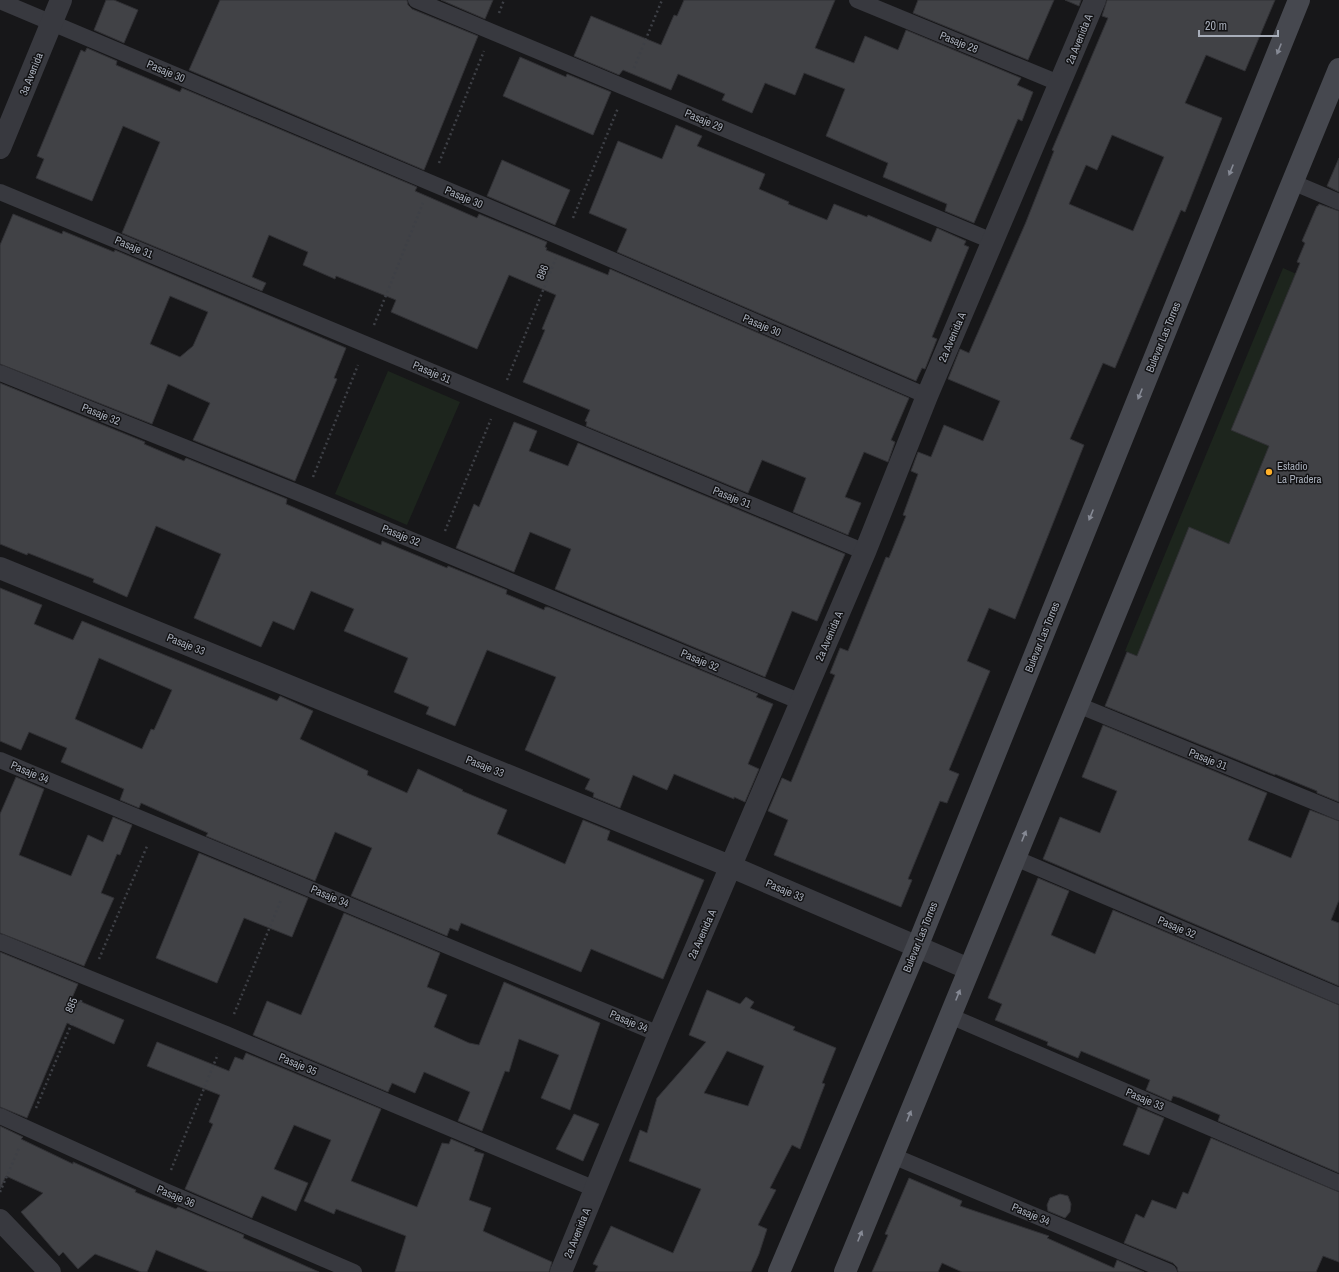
<svg xmlns="http://www.w3.org/2000/svg" width="1339" height="1272" font-family="'Archivo Narrow',sans-serif">
  <style>
    .green { fill: #1d251d }
    .building { fill: #414246; stroke: #313135; fill-rule: evenodd }
    .lines { fill: none; stroke-linecap: round; stroke-linejoin: round }
    .path { stroke: #3e4046; stroke-width: 2.5; stroke-dasharray: 2 3; stroke-linecap: butt }
    .lane { stroke: #38393f; stroke-width: 16 }
    .street { stroke: #38393f; stroke-width: 22 }
    .secondary { stroke: #46484f; stroke-width: 22 }
    .oneway { fill: #868a95 }
    .poi-dot { fill: #ffb029; stroke: #121214; stroke-width: 1.5 }
    .labels { text-anchor: middle; stroke-width: 3; stroke-linejoin: round; paint-order: stroke }
    .street-label { font-size: 11px; fill: #a8aeba; stroke: #121214 }
    .poi-label { font-size: 11px; fill: #a8aeba; stroke: #121214; text-anchor: start }
  </style>
  <rect width="100%" height="100%" fill="#171719"/>
  <path class="green" d="M1283 268 1339 293V735L1125 651Z
    M388 371 460 402 407 525 335 494Z"/>
  <path class="building" d="M106 0H114L138 10 124 43 94 30Z
    M220 0H407L408 5 412 9 478 36 424 170 189 70Z
    M441 0H493L485 19Z
    M684 0H835L815 48 854 63 865 36 898 50 906 30 1021 78 1017 85 1033 92 1022 121 1018 119 974 223 945 211 947 204 883 177 888 163 826 136 845 89 804 73 795 95 765 83 752 113 722 100 725 94 678 74 671 90 623 70 619 75 574 56 591 16 661 45 674 15 677 16Z
    M918 0H1054L1028 60 913 13Z
    M1065 0H1081L1079 6Z
    M1107 0H1275L1245 71 1206 55 1185 103 1222 118 1185 212 1181 210 1115 368 1103 363 1070 439 1084 445 1015 619 989 608 967 661 990 671 949 770 959 774 947 803 940 801 908 879 912 880 901 907 774 855 788 820 768 811 782 778 791 782 835 675 830 673 840 648 848 651 886 557 889 558 906 516 903 515 918 474 911 471 918 452 931 457 944 425 983 441 1000 401 948 379 960 349 969 353 1026 222 1054 151 1052 150 1108 18 1102 16ZM1112 135 1164 157 1133 231 1069 204 1086 165 1097 170Z
    M87 48 117 61 116 65 180 92 182 88 417 187 415 191 477 218 479 214 547 242 545 247 547 248 546 250 608 275 610 269 909 398 891 440 895 442 888 462 864 452 845 497 861 503 848 535 793 512 806 478 762 460 748 493 586 426 587 422 585 421 590 410 523 382 545 330 542 329 556 295 509 275 477 349 391 312 396 300 336 276 335 279 303 265 308 252 269 235 252 277 266 283 262 291 122 233 160 142 123 126 92 201 36 178 44 159 37 156 81 50 85 52Z
    M520 57 566 77 567 74 611 92 593 135 503 96Z
    M676 125 702 136 697 146 765 174 759 189 789 202 788 204 827 220 834 204 867 217 868 215 931 242 937 228 966 241 964 245 969 247 932 337 937 339 925 369 922 368 916 381 617 252 627 229 589 213 618 141 662 159Z
    M1339 158V192L1327 186Z
    M502 160 570 190 555 225 487 196Z
    M1319 204 1339 211V802L1317 793V791L1275 774V775L1105 706 1127 652 1137 656 1189 527 1229 544 1269 446 1231 430 1300 263 1297 262 1305 243 1302 241 1317 206H1318Z
    M13 214 62 234 63 231 114 252 115 250 346 348 334 378 337 379 295 481 193 440 210 403 168 384 152 424 0 364V245ZM170 296 208 312 193 346 180 357 150 344Z
    M0 383 145 442 144 444 184 461 186 458 287 499 286 504 381 545 382 541 447 568 448 566 507 590 506 594 544 610 545 607H548L758 694 756 697 773 704 748 764 759 769 745 802 734 797V799L674 774 667 790 633 775 620 808 593 797 594 793 585 789 590 779 525 750 556 677 487 650 455 726 426 714 429 707 394 692 408 658 344 631 354 609 311 591 294 630 273 621 261 647 194 618 221 554 156 526 127 597 93 582 94 579 28 553 27 555 0 544Z
    M514 422 537 431 529 451 568 466 578 443 845 554 817 621 792 611 765 677 555 589 571 549 530 532 514 572 456 548 474 504 479 507Z
    M0 588 42 605 34 624 73 640 82 621 277 701 280 696 313 711 300 739 368 771 367 775 407 793 418 769 463 790 462 791 507 810 497 834 565 864 583 820 610 831 607 840 704 880 663 979 591 949 581 972 461 923 458 931 450 928 447 936 351 896 372 848 335 832 315 881 206 836 208 833 141 803 139 808 120 800 124 789 61 762 67 748 29 732 21 750 0 741ZM99 658 172 690 154 730 151 729 142 749 75 719Z
    M1103 725 1267 793 1248 840 1291 858 1310 810 1339 821V900L1331 920 1339 923V986L1043 859 1060 817 1100 833 1117 791 1082 777Z
    M16 777 44 789 19 855 71 876 88 835 103 842 113 817 132 825 120 855 117 854 101 893 114 898 84 966 0 933V814Z
    M199 853 308 898 292 937 244 918 217 983 156 958Z
    M1038 878 1069 891 1051 935 1095 954 1113 910 1339 1005V1173L1218 1121 1220 1115 1180 1098 1173 1096 1171 1101 1146 1090 1150 1080 1081 1051 1078 1058 1047 1045 1048 1042 995 1020 1002 1004 988 998Z
    M344 913 440 953 427 987 447 995 434 1027 469 1043 479 1045 504 982 600 1023 570 1110 541 1098 559 1055 519 1039 509 1072 505 1071 482 1131 458 1121 470 1092 424 1072 415 1093 392 1083 388 1092 253 1035 267 1001 301 1015Z
    M0 952 78 984 72 998 124 1020 114 1044 67 1023 27 1118 0 1107Z
    M707 990 740 1004 746 997 754 1002 750 1008 795 1027 793 1030 836 1048 822 1083 825 1084 800 1149 792 1145 770 1188 776 1190 758 1225 767 1229 759 1254 751 1272H595L598 1266 593 1264 611 1226 673 1253 701 1189 629 1161 640 1130 647 1133 657 1098 706 1042 689 1035ZM727 1051 764 1066 748 1106 704 1093Z
    M157 1042 229 1071 235 1057 243 1060 246 1053 381 1109 351 1181 417 1207 442 1143 449 1144 451 1139 475 1149 474 1151 484 1154 469 1200 491 1208 483 1231 552 1262 549 1272H395L406 1236 336 1209 334 1214 304 1201 331 1140 294 1125 274 1169 308 1183 296 1211 262 1196 252 1218 185 1189 213 1124 209 1122 220 1095 147 1066Z
    M1138 1107 1164 1118 1149 1155 1123 1145Z
    M574 1114 599 1124 583 1161 556 1149Z
    M0 1126 23 1137 21 1139 73 1164V1162L136 1190 135 1192 176 1209 178 1207 244 1235 243 1238 319 1272H209L156 1250 147 1272H141L95 1254 78 1269 63 1252 59 1256 21 1212 43 1193 6 1176 0 1189Z
    M1211 1138 1339 1192V1262L1323 1256 1316 1272H1178L1177 1267 1173 1263 1124 1243 1136 1214 1144 1218 1152 1200 1176 1209 1183 1192 1188 1194Z
    M909 1178 962 1201 960 1206 1049 1236 1047 1238 1114 1268 1117 1260 1144 1272H962L942 1263 938 1272H872L888 1235 885 1234Z
    M1060 1194 1068 1196 1071 1204 1070 1212 1065 1218 1048 1211 1047 1205 1050 1198Z"/>
  <g class="lines">
    <path class="path" d="M499 13 504 0
      M634 68 662 0
      M439 163 484 51
      M573 218 618 108
      M374 325 423 203
      M507 380 556 258
      M313 477 358 365
      M445 531 491 419
      M99 959 148 844
      M234 1014 281 900
      M36 1108 82 999
      M171 1170 218 1054
      M0 1192 19 1148"/>
    <path class="lane" d="M416 0 992 241
      M857 0 1061 84
      M0 1 564 239 927 396
      M1292 182 1339 202
      M0 192 865 552
      M0 373 306 496 801 702
      M1078 705 1339 812
      M0 760 659 1034
      M1015 858 1339 996
      M0 942 226 1034 595 1189
      M950 1016 1339 1183
      M0 1116 163 1190 354 1272
      M893 1156 1169 1272"/>
    <path class="street" d="M0 148 61 0
      M0 568 732 867 969 969
      M0 1220 50 1272
      M561 1272 659 1034 865 552 927 396 1095 0"/>
    <path class="secondary" d="M779 1272 917 947 1299 0
      M845 1272 1339 69"/>
  </g>
  <defs><path id="oneway-solid" d="M-6-.8H1V-3.2L6.5 0L1 3.2V.8H-6Z"/></defs>
  <g class="oneway">
    <use href="#oneway-solid" transform="translate(1279 49) rotate(112)"/>
    <use href="#oneway-solid" transform="translate(1231 170) rotate(112)"/>
    <use href="#oneway-solid" transform="translate(1140 394) rotate(112)"/>
    <use href="#oneway-solid" transform="translate(1091 515) rotate(112)"/>
    <use href="#oneway-solid" transform="translate(1024 836) rotate(-68)"/>
    <use href="#oneway-solid" transform="translate(958 995) rotate(-68)"/>
    <use href="#oneway-solid" transform="translate(909 1116) rotate(-68)"/>
    <use href="#oneway-solid" transform="translate(860 1236) rotate(-68)"/>
  </g>
  <circle class="poi-dot" cx="1269" cy="472" r="4"/>
  <g class="labels">
    <g class="street-label">
      <text transform="translate(1079 39) rotate(-68)" y="4">2a Avenida A</text>
      <text transform="translate(959 42) rotate(22)" y="4">Pasaje 28</text>
      <text transform="translate(166 71) rotate(23)" y="4">Pasaje 30</text>
      <text transform="translate(31 74) rotate(-68)" y="4">3a Avenida</text>
      <text transform="translate(704 120) rotate(23)" y="4">Pasaje 29</text>
      <text transform="translate(464 197) rotate(23)" y="4">Pasaje 30</text>
      <text transform="translate(134 247) rotate(23)" y="4">Pasaje 31</text>
      <text transform="translate(542 272) rotate(-68)" y="4">886</text>
      <text transform="translate(762 325) rotate(23)" y="4">Pasaje 30</text>
      <text transform="translate(952 337) rotate(-67)" y="4">2a Avenida A</text>
      <text transform="translate(1163 337) rotate(-68)" y="4">Bulevar Las Torres</text>
      <text transform="translate(432 372) rotate(23)" y="4">Pasaje 31</text>
      <text transform="translate(101 414) rotate(22)" y="4">Pasaje 32</text>
      <text transform="translate(732 497) rotate(22)" y="4">Pasaje 31</text>
      <text transform="translate(401 535) rotate(22)" y="4">Pasaje 32</text>
      <text transform="translate(829 636) rotate(-67)" y="4">2a Avenida A</text>
      <text transform="translate(1042 637) rotate(-68)" y="4">Bulevar Las Torres</text>
      <text transform="translate(186 644) rotate(22)" y="4">Pasaje 33</text>
      <text transform="translate(700 660) rotate(23)" y="4">Pasaje 32</text>
      <text transform="translate(1208 759) rotate(22)" y="4">Pasaje 31</text>
      <text transform="translate(485 766) rotate(22)" y="4">Pasaje 33</text>
      <text transform="translate(30 772) rotate(23)" y="4">Pasaje 34</text>
      <text transform="translate(785 890) rotate(23)" y="4">Pasaje 33</text>
      <text transform="translate(330 896) rotate(23)" y="4">Pasaje 34</text>
      <text transform="translate(1177 927) rotate(23)" y="4">Pasaje 32</text>
      <text transform="translate(702 934) rotate(-66)" y="4">2a Avenida A</text>
      <text transform="translate(920 937) rotate(-68)" y="4">Bulevar Las Torres</text>
      <text transform="translate(71 1005) rotate(-67)" y="4">885</text>
      <text transform="translate(629 1021) rotate(23)" y="4">Pasaje 34</text>
      <text transform="translate(298 1064) rotate(23)" y="4">Pasaje 35</text>
      <text transform="translate(1145 1099) rotate(23)" y="4">Pasaje 33</text>
      <text transform="translate(176 1196) rotate(23)" y="4">Pasaje 36</text>
      <text transform="translate(1031 1214) rotate(23)" y="4">Pasaje 34</text>
      <text transform="translate(577 1233) rotate(-68)" y="4">2a Avenida A</text>
    </g>
    <g class="poi-label">
      <text x="1277" y="470">Estadio<tspan x="1277" dy="13">La Pradera</tspan></text>
    </g>
  </g>
  <path d="M1199 30v6h79v-6" fill="none" stroke="#a8aeba" stroke-width="2"/>
  <text x="1205" y="30" font-size="12" fill="#a8aeba" stroke="#121214" stroke-width="3" paint-order="stroke">20 m</text>
</svg>
